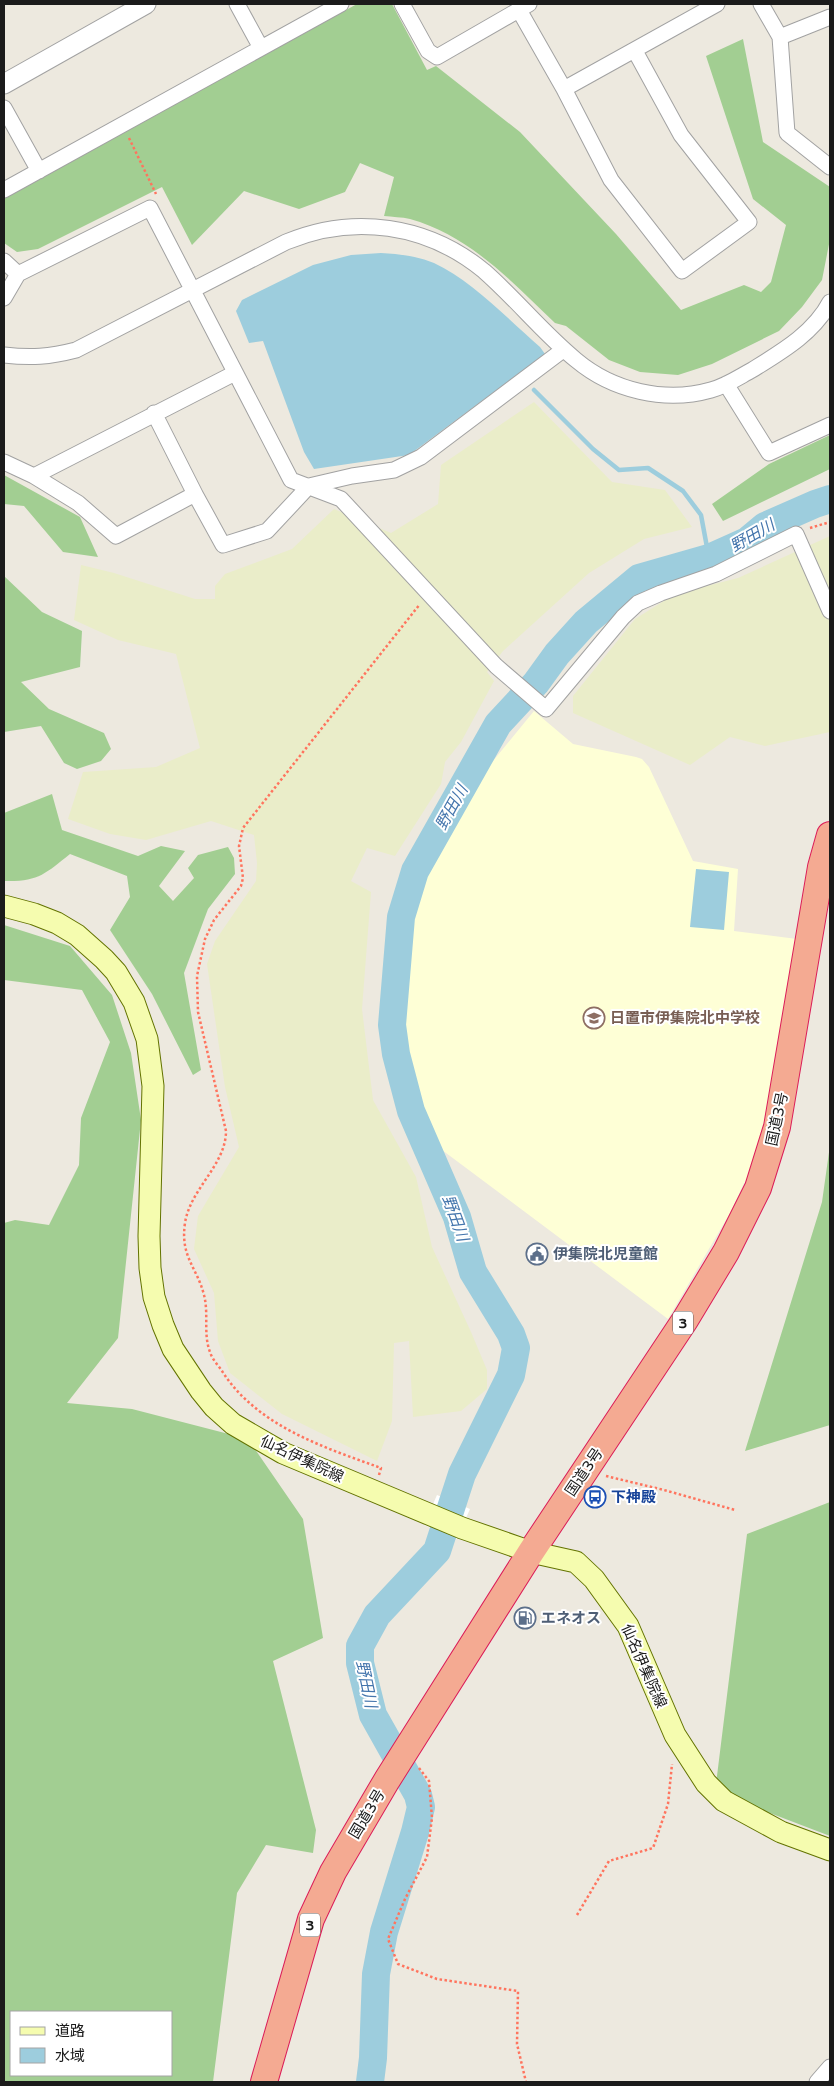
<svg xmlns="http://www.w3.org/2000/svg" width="834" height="2086" font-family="'Varela Round','Noto Sans JP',sans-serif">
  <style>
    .education { fill: #feffd6 }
    .farmland { fill: #eaedc9 }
    .forest { fill: #a2ce92; fill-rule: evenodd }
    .water { fill: #9dcddd }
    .pier { fill: #fff }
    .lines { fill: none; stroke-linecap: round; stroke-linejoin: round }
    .stream { stroke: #9dcddd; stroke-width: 4.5 }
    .river { stroke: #9dcddd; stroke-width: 28 }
    .minor-casing { stroke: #a2a2a2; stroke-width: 17 }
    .tertiary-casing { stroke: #a2a2a2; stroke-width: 21 }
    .secondary-casing { stroke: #637301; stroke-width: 23 }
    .trunk-casing { stroke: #db1c58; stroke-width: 28 }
    .path { stroke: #ff745e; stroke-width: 2.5; stroke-dasharray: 2.5 2.5; stroke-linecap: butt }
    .minor { stroke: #fff; stroke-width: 15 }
    .tertiary { stroke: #fff; stroke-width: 19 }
    .secondary { stroke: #f5fcaf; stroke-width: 21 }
    .trunk { stroke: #f4aa92; stroke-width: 26 }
    .labels { text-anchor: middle; stroke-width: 4; stroke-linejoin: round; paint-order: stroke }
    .shield { fill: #fff; stroke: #5f5f5f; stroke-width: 1 }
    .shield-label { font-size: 14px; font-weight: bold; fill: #1b1b1b }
    .education-label { font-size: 15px; font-weight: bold; fill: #785e54; stroke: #fff; text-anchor: start }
    .street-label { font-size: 15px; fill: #1b1b1b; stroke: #fff }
    .service-label { font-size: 15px; font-weight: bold; fill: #4e5e75; stroke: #fff; text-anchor: start }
    .transit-label { font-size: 15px; font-weight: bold; fill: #164399; stroke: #fff; text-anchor: start }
    .water-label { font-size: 16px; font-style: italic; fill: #4576ad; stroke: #fff }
  </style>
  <rect width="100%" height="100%" fill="#ede9df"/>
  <path class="education" d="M534 711 573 744 636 757 642 759 649 767 693 861 738 869 734 931 797 939 772 1093 751 1176 744 1183 730 1213 668 1319 438 1147 424 1127 404 1034 402 1003 412 906 424 872 484 772Z"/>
  <path class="farmland" d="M534 402 612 482 665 490 692 527 644 539 589 573 503 651 487 672 494 681 461 742 445 762 441 784 395 856 367 848 351 881 371 892 362 1009 373 1100 416 1177 432 1247 471 1332 487 1370V1389L461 1411 413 1417 409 1341 394 1343 392 1421 377 1461 282 1414 230 1373 218 1341 214 1293 194 1249 198 1216 239 1147 225 1087 207 964 215 941 256 881 257 863 254 835 211 821 146 840 110 834 68 819 83 772 156 767 200 748 176 654 118 640 74 620 81 565 114 573 195 599H215V586L225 574 292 549 334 509 391 533 438 504 441 465Z
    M830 536V732L765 746 730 737 690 765 573 713V696L635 619 675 594 738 578Z"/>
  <path class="forest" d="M357 4H392L427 70 436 66 520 132 616 234 681 310 744 285 761 292 771 282 786 225 753 199 706 56 743 39 763 142 830 187V239L822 280 802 307 779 331 712 364 678 375 640 372 609 360 566 326 555 323C511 281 470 236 410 219 402 217 392 217 384 216L394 177 360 163 345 192 299 209 244 191 192 245 162 187 38 249 17 252 4 243V197Z
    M830 435V469L723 521 712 504 769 464Z
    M4 475 80 517 98 557 63 552 24 506 4 504Z
    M4 576 42 612 82 631 80 667 21 682 49 709 104 733 111 749 101 761 77 769 64 763 41 726 4 732Z
    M52 794 62 830 138 856 161 846 185 851 159 886 173 901 194 878 188 868 198 855 228 847 234 858 235 874 208 909 184 973 201 1070 193 1075 152 994 110 930 130 897 127 876 70 854C45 874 38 882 4 881V813Z
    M4 925 70 946 112 995 131 1053 141 1120 118 1338 67 1403 132 1409 248 1439 303 1519 323 1638 273 1661 316 1830 313 1853 266 1845 237 1893 213 2082H4V1223L15 1220 49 1225 79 1165 81 1118 110 1042 82 990 4 980ZM11 2012H171V2075H11Z
    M830 1145V1425L745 1451 822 1202Z
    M830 1502V1836L715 1792 747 1534Z"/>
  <path class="water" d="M381 253C399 254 417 256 434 263 471 280 509 320 540 347L545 354 409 455 314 469 304 452 263 341 249 343 236 311 242 300 313 265 351 255Z
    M696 869 729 872 724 930 690 927Z"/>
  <path class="pier" d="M437 1495 470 1509 457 1539 424 1525Z"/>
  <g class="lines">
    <path class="stream" d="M534 390 593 449 619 470 648 468 683 491 701 515 709 558"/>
    <path class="river" d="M370 2082 373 2058 376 1974 384 1932 415 1832 421 1807 418 1795 373 1715 360 1663V1646L377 1615 437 1551 462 1474 511 1375 516 1348 511 1334 473 1272 457 1217 411 1111 396 1054 392 1025 401 917 415 871 498 724 536 683 557 654 586 622 639 578 709 558 747 541 765 526 815 504 830 499"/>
    <g class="minor-casing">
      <path id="minor" d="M237 4 261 48
        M402 4 428 51 437 57 529 4
        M761 4 780 37 787 133 830 167
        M519 10 564 89 611 180 682 271 749 222 681 135 635 51
        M780 37 830 17
        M564 89 717 4
        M4 108 39 171
        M4 190 341 4
        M4 261 18 274 4 298
        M18 274 150 208 291 480 341 499 496 666 546 709 623 617 638 603 661 593 716 574 796 534 830 611
        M4 355C31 358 49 357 76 350L286 242C353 214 427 224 484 271 516 299 543 333 576 360 613 391 665 403 711 390 726 386 739 377 752 370 781 352 814 333 830 302
        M726 384 769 453 830 425
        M154 413 195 494
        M4 462 34 476 78 503 116 536 195 494 223 545 267 531 309 486 352 476 394 470 421 457 563 350
        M34 476 235 373
        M817 2082 830 2067"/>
    </g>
    <g class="tertiary-casing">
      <path id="tertiary" d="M4 84 146 4"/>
    </g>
    <g class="secondary-casing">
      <path id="secondary" d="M4 906 34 914 57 923 77 935 104 959 116 972 134 1002 147 1039 153 1086 149 1236 150 1268 154 1297 163 1325 173 1349 201 1391 214 1407 233 1424 283 1453 462 1528 531 1552 576 1562 594 1579 628 1626 675 1735 706 1783 724 1801 781 1832 830 1850"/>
    </g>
    <g class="trunk-casing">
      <path id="trunk" d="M264 2082 311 1919 333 1872 387 1780 531 1552 685 1320 726 1252 758 1188 777 1127 821 867 830 835"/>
    </g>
    <path class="path" d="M129 138 156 194
      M810 528 830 522
      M379 1475 381 1468C323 1447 257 1426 222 1371 218 1365 212 1359 210 1352 203 1334 209 1314 204 1295 197 1267 180 1257 185 1223 190 1189 226 1165 226 1131L198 1012 197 976 205 939 214 920 241 886 243 878 239 846 243 828 420 604
      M606 1476 664 1490 735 1510
      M419 1768 429 1781 432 1818 427 1857 405 1899 388 1939 398 1964 437 1979 518 1991 517 2044 526 2082
      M577 1915 609 1861 653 1848 668 1804 672 1764"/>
    <use href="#minor" class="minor"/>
    <use href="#tertiary" class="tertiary"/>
    <use href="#secondary" class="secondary"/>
    <use href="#trunk" class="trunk"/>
  </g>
  <defs>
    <g id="school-ring" transform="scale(1.125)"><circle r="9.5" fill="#fff" stroke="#8d6e63" stroke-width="1.5"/><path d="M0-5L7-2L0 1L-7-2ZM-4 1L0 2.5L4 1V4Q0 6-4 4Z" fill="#8d6e63"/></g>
    <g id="civic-ring" transform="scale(1.125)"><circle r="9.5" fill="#fff" stroke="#5c6f8a" stroke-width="1.5"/><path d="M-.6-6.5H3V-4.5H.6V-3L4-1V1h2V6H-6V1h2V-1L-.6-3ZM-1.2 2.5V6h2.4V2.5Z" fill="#5c6f8a"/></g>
    <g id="bus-ring" transform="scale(1.125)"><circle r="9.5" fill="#fff" stroke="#1a4fb4" stroke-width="1.5"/><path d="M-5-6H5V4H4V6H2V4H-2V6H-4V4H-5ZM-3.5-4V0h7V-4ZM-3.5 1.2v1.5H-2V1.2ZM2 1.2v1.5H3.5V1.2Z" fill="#1a4fb4"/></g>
    <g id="fuel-ring" transform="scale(1.125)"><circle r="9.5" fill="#fff" stroke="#5c6f8a" stroke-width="1.5"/><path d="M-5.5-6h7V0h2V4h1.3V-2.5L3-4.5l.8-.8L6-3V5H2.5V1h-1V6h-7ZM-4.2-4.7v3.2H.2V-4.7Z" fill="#5c6f8a"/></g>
  </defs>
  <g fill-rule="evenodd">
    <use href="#school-ring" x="594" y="1018"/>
    <use href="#civic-ring" x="537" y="1254"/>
    <use href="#bus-ring" x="595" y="1497"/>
    <use href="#fuel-ring" x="525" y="1618"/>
  </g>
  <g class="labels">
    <g class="shield">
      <rect x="673" y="1311.5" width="20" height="23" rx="4"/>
      <rect x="300" y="1913.5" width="20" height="23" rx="4"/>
    </g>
    <g class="shield-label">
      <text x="683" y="1328">3</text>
      <text x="310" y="1930">3</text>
    </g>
    <g class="education-label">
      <text x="610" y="1023">日置市伊集院北中学校</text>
    </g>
    <g class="street-label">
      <text transform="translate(777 1119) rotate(-78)" y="5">国道3号</text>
      <text transform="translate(302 1459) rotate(25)" y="5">仙名伊集院線</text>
      <text transform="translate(584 1472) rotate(-56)" y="5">国道3号</text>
      <text transform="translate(644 1666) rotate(66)" y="5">仙名伊集院線</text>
      <text transform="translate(367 1814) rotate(-59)" y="5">国道3号</text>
    </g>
    <g class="service-label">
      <text x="553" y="1259">伊集院北児童館</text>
      <text x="541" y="1623">エネオス</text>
    </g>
    <g class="transit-label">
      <text x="611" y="1502">下神殿</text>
    </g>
    <g class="water-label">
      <text transform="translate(752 535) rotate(-30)" y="6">野田川</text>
      <text transform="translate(451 807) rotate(-61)" y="6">野田川</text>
      <text transform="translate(456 1218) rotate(70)" y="6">野田川</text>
      <text transform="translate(367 1684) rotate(78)" y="6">野田川</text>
    </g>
  </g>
  <rect width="834" height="2086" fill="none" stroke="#1b1b1b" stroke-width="10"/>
  <rect x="10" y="2011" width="162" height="65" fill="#ffffff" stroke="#a4a4a4"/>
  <rect x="20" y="2027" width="25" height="8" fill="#f5fcaf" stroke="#a4a4a4"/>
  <text x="55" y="2036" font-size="15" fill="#1b1b1b">道路</text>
  <rect x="20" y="2048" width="25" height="15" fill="#9dcddd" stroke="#a4a4a4"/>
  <text x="55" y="2061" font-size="15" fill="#1b1b1b">水域</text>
</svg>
